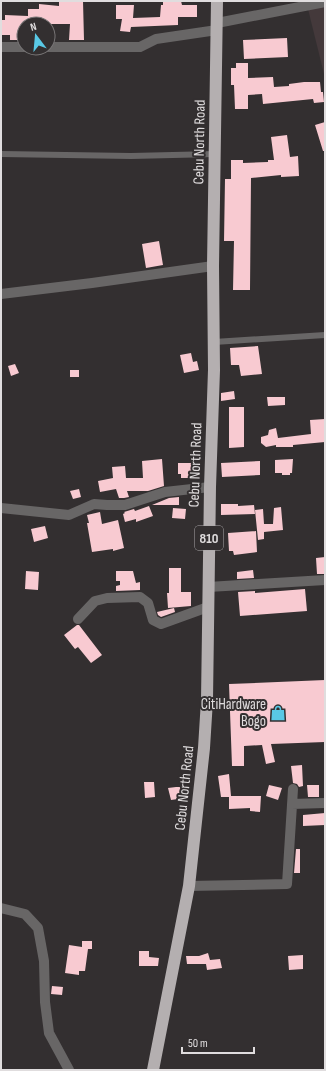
<svg xmlns="http://www.w3.org/2000/svg" width="326" height="1071" font-family="'Sofia Sans Condensed',sans-serif">
  <style>
    .built { fill: #44393b }
    .building { fill: #f8cad1 }
    .lines { fill: none; stroke-linecap: round; stroke-linejoin: round }
    .lane { stroke: #686666; stroke-width: 6 }
    .street { stroke: #686666; stroke-width: 10 }
    .highway { stroke: #b4afb0; stroke-width: 12 }
    .labels { text-anchor: middle; stroke-width: 4; stroke-linejoin: round; paint-order: stroke }
    .shield { fill: #332f30; stroke: #aca9aa; stroke-width: 1 }
    .shield-label { font-size: 14px; font-weight: bold; fill: #e0ddde }
    .street-label { font-size: 15px; fill: #e0ddde; stroke: #332f30 }
    .poi-label { font-size: 15px; fill: #e0ddde; stroke: #332f30; text-anchor: end }
  </style>
  <rect width="100%" height="100%" fill="#332f30"/>
  <path class="built" d="M325 5V78L308 9Z"/>
  <path class="building" d="M59 1H83L84 40H69L70 24H24V40H10V35H1V20H5V15L28 16V9H39V4L59 6Z
    M163 1H181L182 5H197V17H178V25L131 27 130 32 120 31 122 19H116V5H134L133 18 160 17 161 5H163Z
    M287 38 288 57 244 59 243 40Z
    M236 63H248V78L273 77 274 87 289 86V84L304 82H320L321 92H323L324 102 314 103 313 99 263 104 262 94 248 95V109H235L234 85H231V68H236Z
    M325 122V151H323L315 125Z
    M287 135 290 157 298 156 299 176 281 177V175L251 178 250 290H233L234 241H224L225 179H231V160H243V163L268 162V160H274L271 137Z
    M159 241 163 265 146 268 142 244Z
    M258 346 262 374 241 376 239 365H231L230 348Z
    M191 353 193 362 197 361 199 370 184 373 180 355Z
    M15 364 19 373 11 376 8 366Z
    M70 370H79V377H70Z
    M234 391 235 399 221 401V393Z
    M267 397H285V405L268 406Z
    M229 407H244V447L229 448Z
    M325 419V442L293 445V447H276V445L266 447 261 443V437L268 435 269 430 276 428 278 438 311 434 310 420Z
    M162 459 164 486 148 491H127L129 497 124 498H119L116 489 100 492 98 481 113 478 112 467 125 466 126 478H143L142 461Z
    M293 459 292 473H290V475H282V473H275V460Z
    M260 461V475L222 477 221 463Z
    M178 463H194L193 478H181V474H178Z
    M79 489 81 497 73 499 70 491Z
    M179 497V505H152L169 498Z
    M221 504H238V506L254 505 255 514 221 515Z
    M149 506 153 516 136 522V519L125 522 123 514 125 513 124 512 134 509 135 511Z
    M281 507 283 530 264 532V539L258 540 255 510 263 509 264 524H273L274 508Z
    M173 508 186 509 185 519 172 518Z
    M100 512 102 524 118 520 124 548 113 551V549L92 552 87 523H89L87 515Z
    M45 526 48 538 34 542 31 529Z
    M256 531 257 552 234 555 233 551H229L228 533Z
    M325 557V574H317L316 558Z
    M169 568H181V592H191V606L168 608 167 593H169Z
    M253 570 254 578 237 579V572Z
    M26 571 39 572 38 590 25 589Z
    M116 571H133L136 583 140 582V590L116 591V586L120 585V581H116Z
    M305 589 307 611 240 616 238 592 255 591V593Z
    M174 608 175 612 161 617 158 615 157 612Z
    M77 625H79L102 655 91 663 78 647 75 649 64 635Z
    M325 680V742L271 744 275 762 266 764 262 745 244 746V766H232L229 684Z
    M302 765 303 786 299 787 297 784 293 783 291 766Z
    M229 774 231 796H261L260 812 250 811V808L229 809V797H221L218 776Z
    M144 782H154L155 797 145 798Z
    M269 785 282 788 278 800 266 796Z
    M307 785H319V797H308Z
    M176 787H184L185 798 171 800 168 788Z
    M325 813V825L303 826V815Z
    M296 849H300V873H294Z
    M82 941H92V949H88L85 971H79V975L65 973 69 945 82 947Z
    M139 951H149V957L159 958 158 966H139Z
    M208 953 210 960 220 959 222 968 207 970 206 964H187L186 956H199Z
    M303 955V969L289 970 288 956Z
    M52 986 63 987 62 995 51 994Z"/>
  <g class="lines">
    <path class="lane" d="M1 154 131 156 215 154
      M214 342 325 335"/>
    <path class="street" d="M217 23 325 2
      M1 47H24
      M48 47H140L156 39 217 30
      M1 294 92 283 213 266
      M1 508 69 515 94 504 107 505H125L165 492 210 487
      M208 587 325 580
      M78 619 95 601 107 598 140 597 148 603 153 620 161 624 208 607
      M292 804 325 803
      M189 886 287 884 293 789
      M1 908 25 914 38 928 44 961 45 1002 49 1033 69 1070"/>
    <path class="highway" d="M153 1070 189 886 204 748 207 700 210 487 214 370 213 266 217 1"/>
  </g>
  <defs>
    <g id="shop-bare" transform="scale(1.2)"><path d="M-5-2.5h2.3a2.7 3.5 0 0 1 5.4 0H5L5.5 6h-11ZM-1.5-2.5h3a1.5 2.3 0 0 0-3 0Z" fill="#59c8e5" stroke="#332f30" stroke-width="2.5" paint-order="stroke"/></g>
  </defs>
  <g fill-rule="evenodd">
    <use href="#shop-bare" x="278" y="713"/>
  </g>
  <g class="labels">
    <rect class="shield" x="195" y="526" width="28" height="24" rx="3"/>
    <g class="shield-label">
      <text x="209" y="543">810</text>
    </g>
    <g class="street-label">
      <text transform="translate(199 142) rotate(-89)" y="5">Cebu North Road</text>
      <text transform="translate(195 465) rotate(-88)" y="5">Cebu North Road</text>
      <text transform="translate(184 788) rotate(-84)" y="5">Cebu North Road</text>
    </g>
    <g class="poi-label">
      <text x="266" y="709">CitiHardware<tspan x="266" dy="17">Bogo</tspan></text>
    </g>
  </g>
  <rect width="326" height="1071" fill="none" stroke="#e0ddde" stroke-width="4"/>
  <g transform="translate(36 36) rotate(344)"><circle r="19" fill="#332f30" stroke="#787576"/>
  <path d="M0-3L7 15L0 10L-7 15Z" fill="#59c8e5"/>
  <text y="-6" font-size="11" font-weight="bold" text-anchor="middle" fill="#e0ddde">N</text>
  </g>
  <path d="M182 1047v6h72v-6" fill="none" stroke="#e0ddde" stroke-width="2"/>
  <text x="188" y="1047" font-size="12" fill="#e0ddde" stroke="#332f30" stroke-width="3" paint-order="stroke">50 m</text>
</svg>
